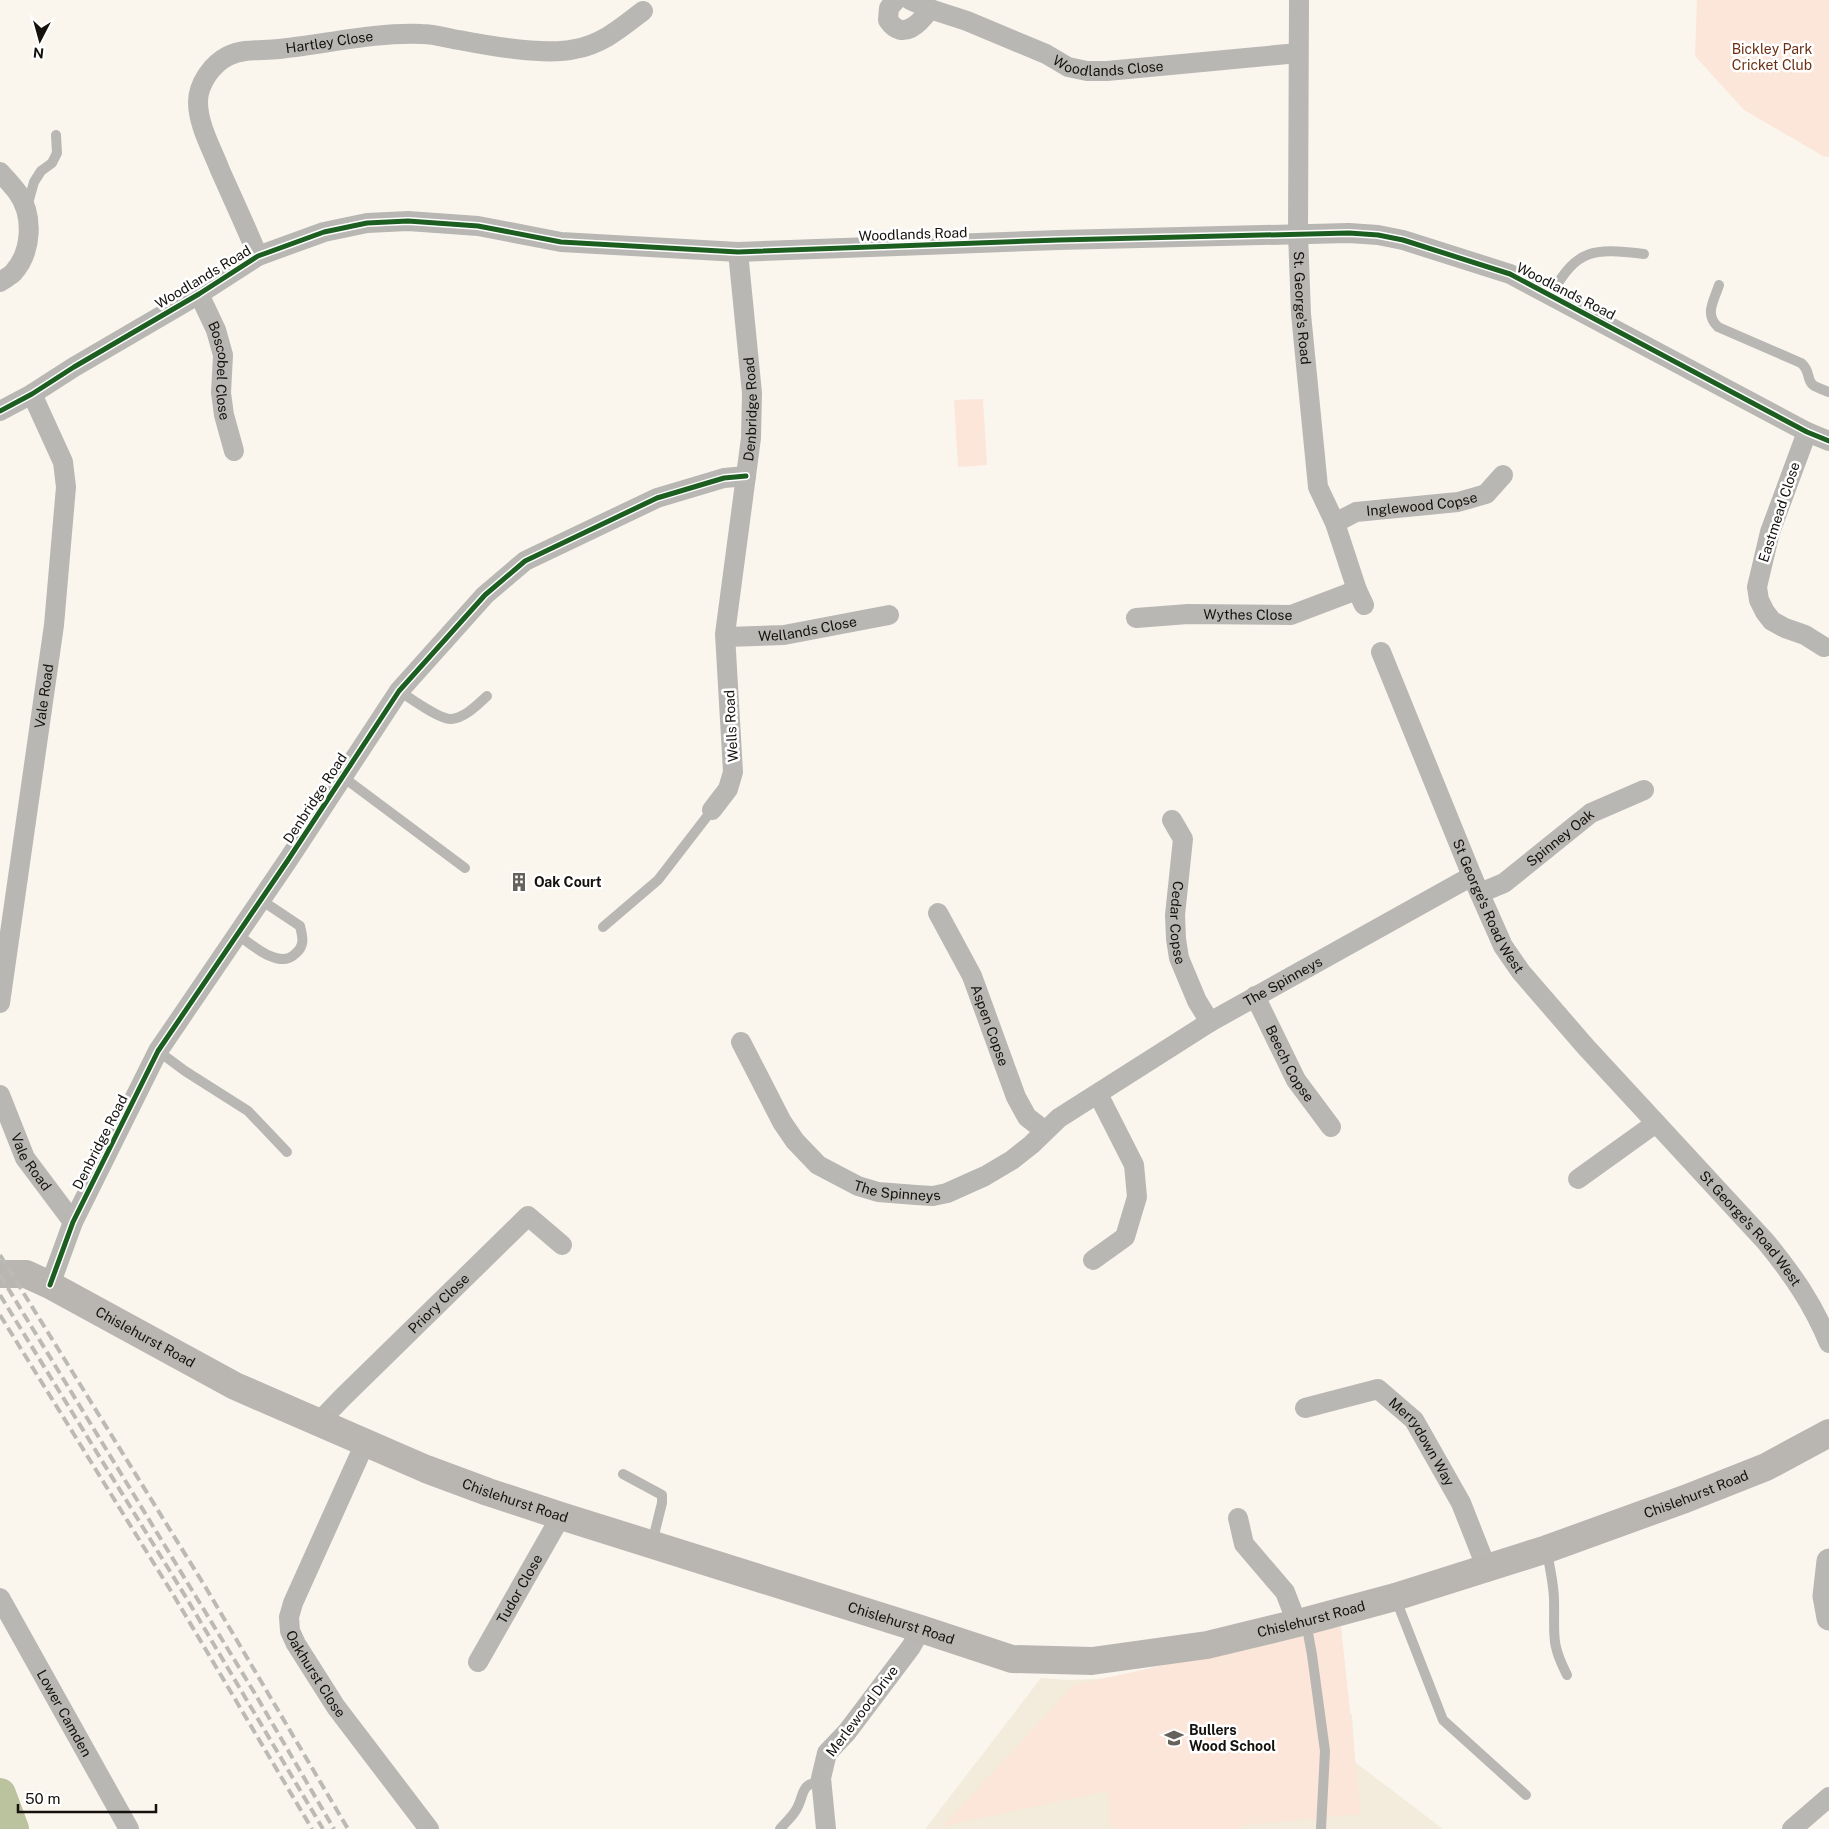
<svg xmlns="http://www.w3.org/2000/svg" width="1829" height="1829" font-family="'Public Sans',sans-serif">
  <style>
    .built { fill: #f3ecdd }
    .green { fill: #fce5d9 }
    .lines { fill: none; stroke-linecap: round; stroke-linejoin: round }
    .river { stroke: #bac29e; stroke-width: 32 }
    .service { stroke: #b9b7b3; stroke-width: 10 }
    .minor { stroke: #b9b7b3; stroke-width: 20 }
    .tertiary { stroke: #b9b7b3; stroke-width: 25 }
    .secondary { stroke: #b9b6b2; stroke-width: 28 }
    .rail { stroke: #bbbab4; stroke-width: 4; stroke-dasharray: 10 5; stroke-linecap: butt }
    .cycleway-casing { stroke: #fff; stroke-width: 8 }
    .cycleway { stroke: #1b5e20; stroke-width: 5 }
    .labels { text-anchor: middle; stroke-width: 5; stroke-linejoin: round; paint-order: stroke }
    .street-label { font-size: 14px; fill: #15120e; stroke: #fff }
    .park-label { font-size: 14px; fill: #6c2e11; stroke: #fff }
    .poi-label { font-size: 14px; font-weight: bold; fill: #15120e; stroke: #fff; text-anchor: start }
  </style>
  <rect width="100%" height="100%" fill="#faf6ee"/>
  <path class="built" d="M1189 1668 1324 1714H1352L1355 1762 1443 1829H925L1041 1678 1068 1680 1096 1679Z"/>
  <path class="green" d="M1697 0H1829V157L1823 156 1744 110 1695 56Z
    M983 399 987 465 958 467 954 400Z
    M1341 1626 1361 1814 1244 1825 1240 1829H1111L1108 1791 943 1826 1074 1685Z"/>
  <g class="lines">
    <path class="river" d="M0 1794 13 1829"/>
    <path class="service" d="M27 207 34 182 41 171 52 163 57 153 56 135
      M1719 285C1714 301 1704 314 1718 327L1801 363C1811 371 1806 379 1813 385 1817 388 1824 390 1829 392
      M1551 295C1577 248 1593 248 1644 254
      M399 691C410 698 440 720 451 719 465 718 478 704 487 696
      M343 777 465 868
      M603 927 658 880 712 810
      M237 934C251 944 279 970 295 954 305 946 303 938 300 926L261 900
      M158 1051 185 1071 248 1111 287 1152
      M623 1474 662 1495V1503L652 1543
      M1547 1550C1549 1566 1554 1584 1554 1600 1555 1635 1550 1642 1567 1675
      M1395 1597 1443 1720 1526 1795
      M1306 1622 1312 1655 1325 1751 1321 1829
      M780 1829C785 1823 792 1817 796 1810 805 1796 799 1783 821 1782"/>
    <g class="minor">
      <path d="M896 0 889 8 888 20C903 42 920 23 930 9"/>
      <path id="s1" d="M910 0 930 9 967 21 1046 54 1068 67 1087 71H1107L1298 53"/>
      <path id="s2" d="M1299 0 1298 233 1301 314 1318 487 1335 523 1357 590 1364 605"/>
      <path d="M0 172C6 179 12 185 18 193 34 216 32 252 13 273 10 276 4 279 0 282"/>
      <path id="s3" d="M258 256C246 227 233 199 220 170 212 149 198 125 198 102 198 84 212 64 228 56 244 48 262 51 279 49 327 44 374 32 422 34 434 34 447 38 459 40 490 46 545 56 575 49 603 44 622 27 643 11"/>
      <path id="s4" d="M199 294 216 330 223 355 221 393 224 415 234 451"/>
      <path d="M0 411 32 394 74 367 199 294 258 256 324 232 367 223 408 221 478 226 561 242 738 252 1059 240 1349 233 1378 235 1403 240 1510 274 1807 432 1829 441"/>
      <path d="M1807 432 1770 532 1757 587 1759 600 1765 612 1772 621 1785 628 1805 635 1824 647"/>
      <path id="s5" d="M1335 523 1356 512 1458 502 1486 494 1503 475"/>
      <path id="s6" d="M1136 618 1188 614 1291 615 1357 590"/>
      <path id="s7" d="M726 637 784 635 889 615"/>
      <path id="s8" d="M1381 652 1472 876 1503 946 1521 972 1585 1046 1766 1242C1793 1275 1813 1304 1829 1343"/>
      <path id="s9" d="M712 810 728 789 733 772 725 634 751 438 752 393 738 252"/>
      <path id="s10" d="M1172 820 1183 839 1175 915 1176 939 1179 958 1197 1001 1210 1022"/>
      <path id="s11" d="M1480 893 1504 883 1591 813 1644 790"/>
      <path id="s12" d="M938 913 972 976 1016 1097 1027 1117 1045 1131"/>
      <path id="s13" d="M1255 996 1296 1080 1331 1127"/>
      <path id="s14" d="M0 1003 54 625 66 487 63 462 32 394"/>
      <path id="s15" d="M741 1042 782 1122 795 1141 818 1165 858 1186 878 1192 916 1195 933 1196 947 1193 985 1176 1012 1160 1031 1145 1059 1118 1210 1022 1472 876"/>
      <path id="s16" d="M0 1095 25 1158 73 1222"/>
      <path d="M1578 1179 1656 1123"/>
      <path d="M1093 1260 1125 1237 1137 1197 1134 1165 1098 1094"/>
      <path d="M50 1285 73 1222 158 1051 288 860 399 691 485 595 525 561 657 498 724 478 746 476"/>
      <path id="s17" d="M1305 1408 1378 1389 1414 1420 1461 1503 1487 1569"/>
      <path id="s18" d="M318 1423 342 1398 528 1216 562 1245"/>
      <path id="s19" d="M365 1443 293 1603 289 1617 290 1631 296 1644 336 1707 429 1829"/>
      <path d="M1238 1518 1244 1544 1285 1592 1297 1623"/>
      <path id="s20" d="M0 1598 129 1829"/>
      <path id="s21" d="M478 1662 561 1516"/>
      <path d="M826 1829 821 1778 827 1753 847 1732 911 1647 921 1629"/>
      <path d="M1792 1829 1829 1797"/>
    </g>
    <path class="tertiary" d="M1829 1561 1825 1596 1829 1618"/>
    <path class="secondary" id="s22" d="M0 1274H26L50 1285 235 1386 426 1469 488 1492 561 1516 921 1629 1012 1659 1092 1661 1207 1645 1306 1621 1395 1597 1547 1549 1685 1499 1766 1467 1829 1433"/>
    <path class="rail" d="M0 1255 206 1588 348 1829
      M0 1275 254 1692 334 1829
      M0 1295 187 1599 323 1829
      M0 1315 174 1596 312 1829"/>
    <g class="cycleway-casing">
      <path id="cycleway" d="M0 411 32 394 74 367 199 294 258 256 324 232 367 223 408 221 478 226 561 242 738 252 1059 240 1349 233 1378 235 1403 240 1510 274 1807 432 1829 441
        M50 1285 73 1222 158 1051 288 860 399 691 485 595 525 561 657 498 724 478 746 476"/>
    </g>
    <use href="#cycleway" class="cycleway"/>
  </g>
  <defs>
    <g id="building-bare" transform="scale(1.5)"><path d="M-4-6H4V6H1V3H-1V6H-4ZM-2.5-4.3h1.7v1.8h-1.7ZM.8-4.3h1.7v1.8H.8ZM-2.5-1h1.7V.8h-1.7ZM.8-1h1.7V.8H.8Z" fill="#65625c" stroke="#fff" stroke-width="2.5" paint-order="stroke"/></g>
    <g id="school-bare" transform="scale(1.5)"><path d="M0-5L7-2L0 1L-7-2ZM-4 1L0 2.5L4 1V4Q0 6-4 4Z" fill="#65625c" stroke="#fff" stroke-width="2.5" paint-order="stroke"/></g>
  </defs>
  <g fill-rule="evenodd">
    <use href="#building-bare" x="519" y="882"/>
    <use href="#school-bare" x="1174" y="1738"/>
  </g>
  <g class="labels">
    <g class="street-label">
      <text dy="5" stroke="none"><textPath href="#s3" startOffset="326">Hartley Close</textPath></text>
      <text dy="5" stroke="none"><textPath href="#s1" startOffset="212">Woodlands Close</textPath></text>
      <text transform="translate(913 234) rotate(-2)" y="5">Woodlands Road</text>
      <text transform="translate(203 277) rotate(-31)" y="5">Woodlands Road</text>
      <text transform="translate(1566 291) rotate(27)" y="5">Woodlands Road</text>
      <text dy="5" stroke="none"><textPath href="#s2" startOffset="308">St. George's Road</textPath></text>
      <text dy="5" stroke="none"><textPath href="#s4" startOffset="81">Boscobel Close</textPath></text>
      <text dy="5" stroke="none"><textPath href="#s9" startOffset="409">Denbridge Road</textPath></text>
      <text dy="5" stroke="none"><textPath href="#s5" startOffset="90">Inglewood Copse</textPath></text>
      <text transform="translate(1779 512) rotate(-72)" y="5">Eastmead Close</text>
      <text dy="5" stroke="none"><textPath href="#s6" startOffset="112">Wythes Close</textPath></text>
      <text dy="5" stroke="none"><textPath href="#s7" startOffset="82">Wellands Close</textPath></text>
      <text dy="5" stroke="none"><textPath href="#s14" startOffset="310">Vale Road</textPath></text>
      <text transform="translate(731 726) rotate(-93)" y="5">Wells Road</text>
      <text transform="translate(315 798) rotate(-57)" y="5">Denbridge Road</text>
      <text dy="5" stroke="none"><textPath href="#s11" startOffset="98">Spinney Oak</textPath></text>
      <text dy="5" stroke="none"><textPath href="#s8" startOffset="276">St George's Road West</textPath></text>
      <text dy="5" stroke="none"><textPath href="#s10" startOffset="106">Cedar Copse</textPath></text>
      <text dy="5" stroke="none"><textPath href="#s15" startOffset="680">The Spinneys</textPath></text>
      <text dy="5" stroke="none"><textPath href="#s12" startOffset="124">Aspen Copse</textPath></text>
      <text dy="5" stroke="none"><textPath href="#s13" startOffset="76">Beech Copse</textPath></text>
      <text transform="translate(100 1142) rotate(-63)" y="5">Denbridge Road</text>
      <text dy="5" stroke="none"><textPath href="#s16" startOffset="74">Vale Road</textPath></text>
      <text dy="5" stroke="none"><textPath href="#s15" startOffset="231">The Spinneys</textPath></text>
      <text dy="5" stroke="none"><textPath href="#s8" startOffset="694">St George's Road West</textPath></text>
      <text dy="5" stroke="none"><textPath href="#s18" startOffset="170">Priory Close</textPath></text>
      <text dy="5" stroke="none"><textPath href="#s22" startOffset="161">Chislehurst Road</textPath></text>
      <text dy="5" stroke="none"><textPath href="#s17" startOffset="145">Merrydown Way</textPath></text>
      <text dy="5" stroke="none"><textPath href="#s22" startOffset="1796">Chislehurst Road</textPath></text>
      <text dy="5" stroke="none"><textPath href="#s22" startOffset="566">Chislehurst Road</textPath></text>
      <text dy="5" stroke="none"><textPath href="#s21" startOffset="84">Tudor Close</textPath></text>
      <text dy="5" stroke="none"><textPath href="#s22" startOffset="1391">Chislehurst Road</textPath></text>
      <text dy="5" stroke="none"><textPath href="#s22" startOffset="971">Chislehurst Road</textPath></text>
      <text dy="5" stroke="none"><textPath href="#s19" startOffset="254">Oakhurst Close</textPath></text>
      <text transform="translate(862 1711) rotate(-53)" y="5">Merlewood Drive</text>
      <text dy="5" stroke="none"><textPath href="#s20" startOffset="132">Lower Camden</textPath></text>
    </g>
    <g class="park-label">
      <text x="1772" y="54">Bickley Park<tspan x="1772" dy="16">Cricket Club</tspan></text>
    </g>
    <g class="poi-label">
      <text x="534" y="887">Oak Court</text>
      <text x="1189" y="1735">Bullers<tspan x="1189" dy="16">Wood School</tspan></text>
    </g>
  </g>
  <g transform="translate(40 40) rotate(186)" stroke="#ffffff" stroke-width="4" paint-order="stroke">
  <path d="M0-4L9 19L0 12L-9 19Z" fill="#15120e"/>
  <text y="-8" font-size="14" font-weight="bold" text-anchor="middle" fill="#15120e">N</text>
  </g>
  <path d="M18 1804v8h138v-8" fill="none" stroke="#15120e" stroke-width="2.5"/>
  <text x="25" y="1804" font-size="15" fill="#15120e" stroke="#ffffff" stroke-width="4" paint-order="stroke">50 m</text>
</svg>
